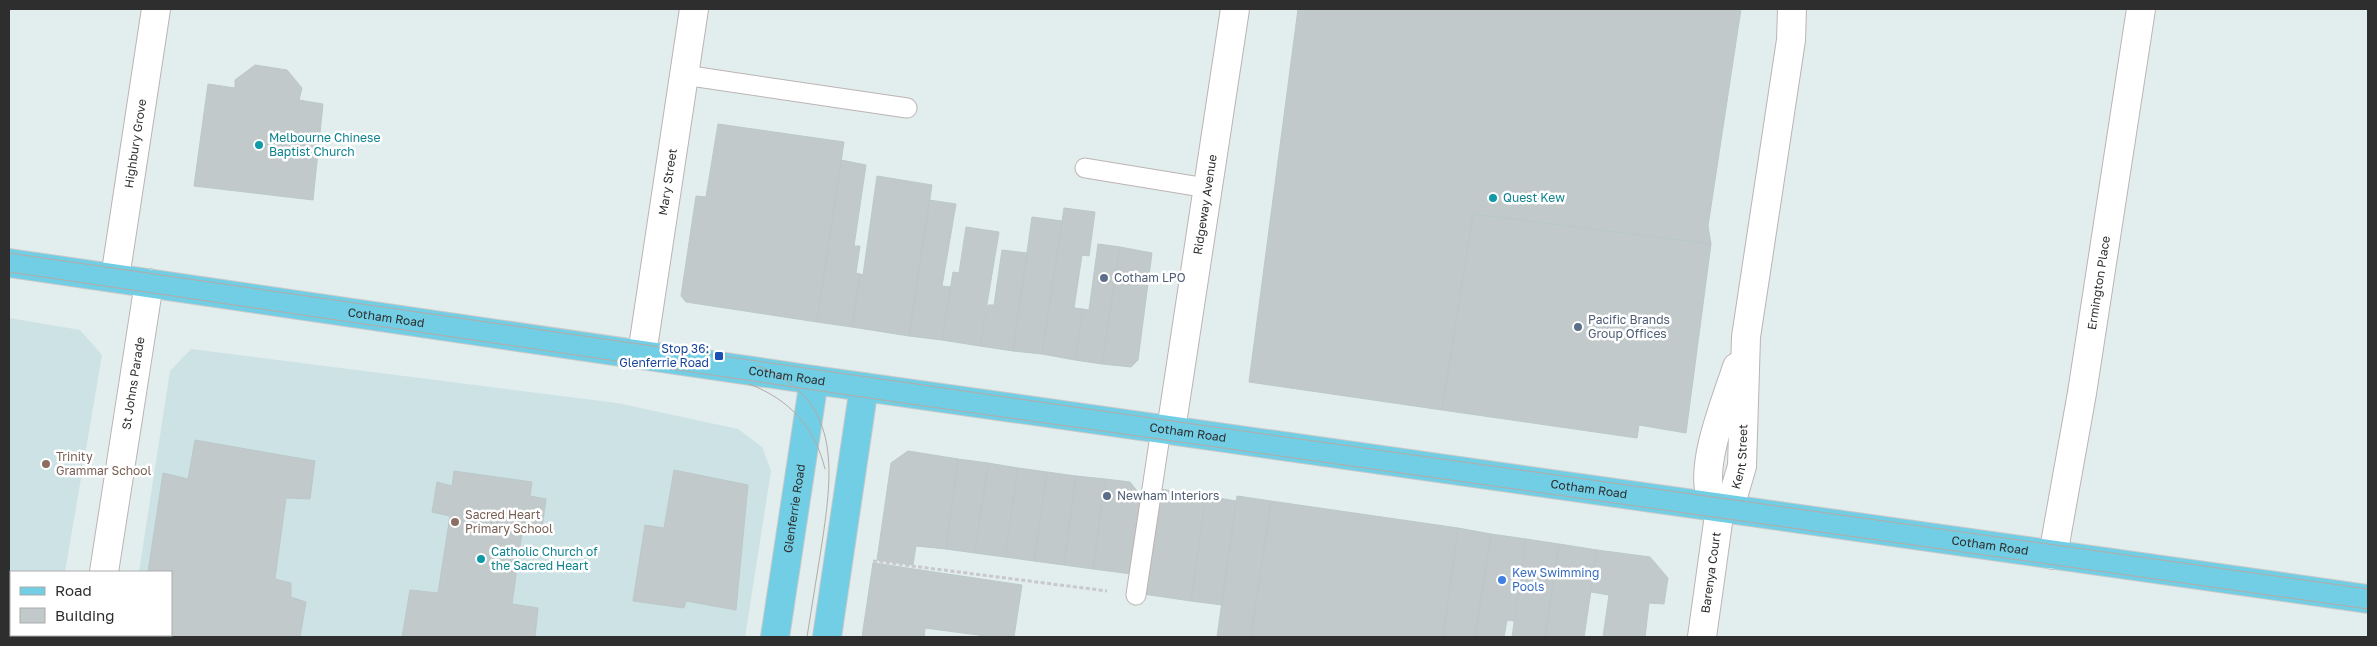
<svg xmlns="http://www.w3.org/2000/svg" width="2377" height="646" font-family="'Golos Text',sans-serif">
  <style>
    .education { fill: #cde2e5 }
    .building { fill: #c1c9ca; stroke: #bbc8c9 }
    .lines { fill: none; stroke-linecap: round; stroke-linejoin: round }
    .service-casing { stroke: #bcb4b2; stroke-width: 21 }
    .minor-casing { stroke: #bcb4b2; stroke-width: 30 }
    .primary-casing { stroke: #c9c9c9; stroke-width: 30 }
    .path { stroke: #c9c9c9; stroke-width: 3; stroke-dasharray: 4 2.5; stroke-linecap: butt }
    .service { stroke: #fff; stroke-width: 19 }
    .minor { stroke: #fff; stroke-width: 28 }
    .primary { stroke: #71cee4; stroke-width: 28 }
    .tram { stroke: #b6aaa5; stroke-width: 1 }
    .culture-dot { fill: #0f9aa8; stroke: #fff; stroke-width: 2 }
    .service-dot { fill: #5c6f8a; stroke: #fff; stroke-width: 2 }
    .transit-dot { fill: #1a4fb4; stroke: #fff; stroke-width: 2 }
    .education-dot { fill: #8d6e63; stroke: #fff; stroke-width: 2 }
    .shop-dot { fill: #3f7fe0; stroke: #fff; stroke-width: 2 }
    .labels { text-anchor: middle; stroke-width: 5; stroke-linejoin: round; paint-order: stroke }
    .culture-label { font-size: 12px; fill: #0d838f; stroke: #fff; text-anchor: start }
    .street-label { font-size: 12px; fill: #2e2e2e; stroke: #fff }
    .service-label { font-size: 12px; fill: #4e5e75; stroke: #fff; text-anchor: start }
    .transit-label { font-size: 12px; fill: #164399; stroke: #fff; text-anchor: end }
    .education-label { font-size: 12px; fill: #785e54; stroke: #fff; text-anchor: start }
    .shop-label { font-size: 12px; fill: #366cbe; stroke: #fff; text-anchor: start }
  </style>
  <rect width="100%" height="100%" fill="#e2eded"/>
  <path class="education" d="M9 318 80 330 102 355 65 572H11V611H9Z
    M191 349 617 403 738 429 762 447 771 471 745 637H129V635H171V572H139L170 371Z"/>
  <path class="building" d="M1298 9H1741L1708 226 1711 244 1473 214 1442 410 1249 382Z
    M255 65 287 70 302 88 299 100 323 104 313 200 194 186 208 84 235 88V80Z
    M718 124 844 142 817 322 686 302 681 296 696 196 706 197Z
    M841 160 866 165 854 246H860L856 273 860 274 852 327 817 322Z
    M877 176 932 185 909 336 852 327 860 274 863 275Z
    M929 200 956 204 942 286 951 287 942 340 909 336Z
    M1064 208 1095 212 1089 256 1082 255 1074 308 1083 309 1075 360 1042 354Z
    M1473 214 1711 244 1686 433 1639 425 1637 438 1442 410Z
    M1032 217 1062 221 1042 354 1013 351Z
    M966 227 999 232 980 346 942 340 953 272 959 273Z
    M1098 244 1120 247 1102 364 1075 360 1083 309 1089 310Z
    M1120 247 1152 253 1138 360 1131 367 1102 364Z
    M1002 250 1027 253 1013 351 980 346 988 305H994Z
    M195 440 315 461 310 499 286 498 275 579 291 583V597L306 602 300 637H138L139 635H171V572H148L163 473 188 479Z
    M908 451 958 459 946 549 916 546 913 565 877 560 891 463Z
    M958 459 988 463 975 553 946 549Z
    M988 463 1018 468 1005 557 975 553Z
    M1018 468 1047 472 1034 561 1005 557Z
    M674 470 748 485 736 610 686 601 684 608 633 601 645 525 664 528Z
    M454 471 532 482 530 496 546 499 542 528 523 525 512 604 538 608 535 637H402L410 590 438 593 450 516 432 512 437 482 452 486Z
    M1047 472 1076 476 1064 565 1034 561Z
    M1076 476 1105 479 1093 569 1064 565Z
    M1105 479 1130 482 1142 497 1132 574 1093 569Z
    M1160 489 1206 496 1191 601 1143 594Z
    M1206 496 1236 501 1222 605 1191 601Z
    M1237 496 1271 501 1251 637H1217Z
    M1271 501 1458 528 1443 637H1251Z
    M1458 528 1491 534 1475 637H1443Z
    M1491 534 1526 539 1514 621 1507 620 1504 637H1475Z
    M1526 539 1559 544 1545 637H1512Z
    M1559 544 1597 550 1584 637H1545Z
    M1597 550 1650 557 1668 578 1664 604 1649 603 1645 637H1603L1609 595 1591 592Z
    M873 563 1022 585 1014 637H993L925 628 924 637H862Z"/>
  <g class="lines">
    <g class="service-casing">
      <path id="service" d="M684 75 907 108
        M1085 168 1207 188
        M1136 595 1161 429"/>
    </g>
    <g class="minor-casing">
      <g id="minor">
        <path id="s1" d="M115 278 156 9"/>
        <path id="s2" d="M642 354 694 9"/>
        <path id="s3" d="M1171 430 1235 9"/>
        <path id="s4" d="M1720 508 1732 500 1742 466 1746 337 1791 40 1792 9"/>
        <path d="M1720 508C1717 504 1713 500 1711 496 1699 466 1727 398 1737 367"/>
        <path id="s5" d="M2053 555 2082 393 2141 9"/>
        <path id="s6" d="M104 572 149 283"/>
        <path d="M94 637V635"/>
        <path id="s7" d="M1702 637 1720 508"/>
      </g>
    </g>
    <g class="primary-casing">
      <g id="primary">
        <path id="s8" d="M9 263 814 380 2368 599"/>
        <path id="s9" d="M775 637 814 380"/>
        <path d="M827 637 864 387"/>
      </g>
    </g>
    <path class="path" d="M873 561 1107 591"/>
    <use href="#service" class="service"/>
    <use href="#minor" class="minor"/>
    <use href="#primary" class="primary"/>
    <path class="tram" d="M9 253 1172 421 2368 589
      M9 272 896 402 2368 609
      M758 366C842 398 833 469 822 543 817 574 812 606 807 637
      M749 384C789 399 815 427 825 469"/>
  </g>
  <g class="culture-dot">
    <circle cx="259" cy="145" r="5"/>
    <circle cx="1493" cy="198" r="5"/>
    <circle cx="481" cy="559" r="5"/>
  </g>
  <g class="service-dot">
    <circle cx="1104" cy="278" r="5"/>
    <circle cx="1578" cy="327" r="5"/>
    <circle cx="1107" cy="496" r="5"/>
  </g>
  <rect class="transit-dot" x="714" y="351" width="10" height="10" rx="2.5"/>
  <g class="education-dot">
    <circle cx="46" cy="464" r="5"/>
    <circle cx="455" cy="522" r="5"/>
  </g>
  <circle class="shop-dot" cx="1502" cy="580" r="5"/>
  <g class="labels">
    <g class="culture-label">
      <text x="269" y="142">Melbourne Chinese<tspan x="269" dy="14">Baptist Church</tspan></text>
      <text x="1503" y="202">Quest Kew</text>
      <text x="491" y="556">Catholic Church of<tspan x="491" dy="14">the Sacred Heart</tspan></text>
    </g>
    <g class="street-label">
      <text dy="4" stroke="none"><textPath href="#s1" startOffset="136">Highbury Grove</textPath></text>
      <text dy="4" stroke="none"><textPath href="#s2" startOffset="174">Mary Street</textPath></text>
      <text dy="4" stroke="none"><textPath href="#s3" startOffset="228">Ridgeway Avenue</textPath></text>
      <text dy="4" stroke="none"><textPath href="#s5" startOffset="276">Ermington Place</textPath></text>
      <text dy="4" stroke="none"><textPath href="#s8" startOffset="381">Cotham Road</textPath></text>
      <text dy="4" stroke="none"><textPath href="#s8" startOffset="786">Cotham Road</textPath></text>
      <text dy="4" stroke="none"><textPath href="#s6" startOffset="191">St Johns Parade</textPath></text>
      <text dy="4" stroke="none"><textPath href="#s8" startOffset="1191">Cotham Road</textPath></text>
      <text dy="4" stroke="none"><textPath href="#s4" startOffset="59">Kent Street</textPath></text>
      <text dy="4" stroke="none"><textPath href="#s8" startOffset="1596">Cotham Road</textPath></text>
      <text dy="4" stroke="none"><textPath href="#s9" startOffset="130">Glenferrie Road</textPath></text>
      <text dy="4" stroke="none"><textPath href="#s8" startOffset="2001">Cotham Road</textPath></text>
      <text dy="4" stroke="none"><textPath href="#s7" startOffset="65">Barenya Court</textPath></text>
    </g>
    <g class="service-label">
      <text x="1114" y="282">Cotham LPO</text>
      <text x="1588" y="324">Pacific Brands<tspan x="1588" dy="14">Group Offices</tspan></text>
      <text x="1117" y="500">Newham Interiors</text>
    </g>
    <g class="transit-label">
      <text x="709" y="353">Stop 36:<tspan x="709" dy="14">Glenferrie Road</tspan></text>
    </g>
    <g class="education-label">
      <text x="56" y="461">Trinity<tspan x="56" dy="14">Grammar School</tspan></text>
      <text x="465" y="519">Sacred Heart<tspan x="465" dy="14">Primary School</tspan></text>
    </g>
    <g class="shop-label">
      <text x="1512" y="577">Kew Swimming<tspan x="1512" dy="14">Pools</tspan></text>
    </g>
  </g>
  <rect width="2377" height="646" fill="none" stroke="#2e2e2e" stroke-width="20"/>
  <rect x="10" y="571" width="162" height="65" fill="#ffffff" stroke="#ababab"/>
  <rect x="20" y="587" width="25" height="8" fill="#71cee4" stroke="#ababab"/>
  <text x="55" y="596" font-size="15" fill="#2e2e2e">Road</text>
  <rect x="20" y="608" width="25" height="15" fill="#c1c9ca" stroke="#ababab"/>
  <text x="55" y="621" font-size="15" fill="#2e2e2e">Building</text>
</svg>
